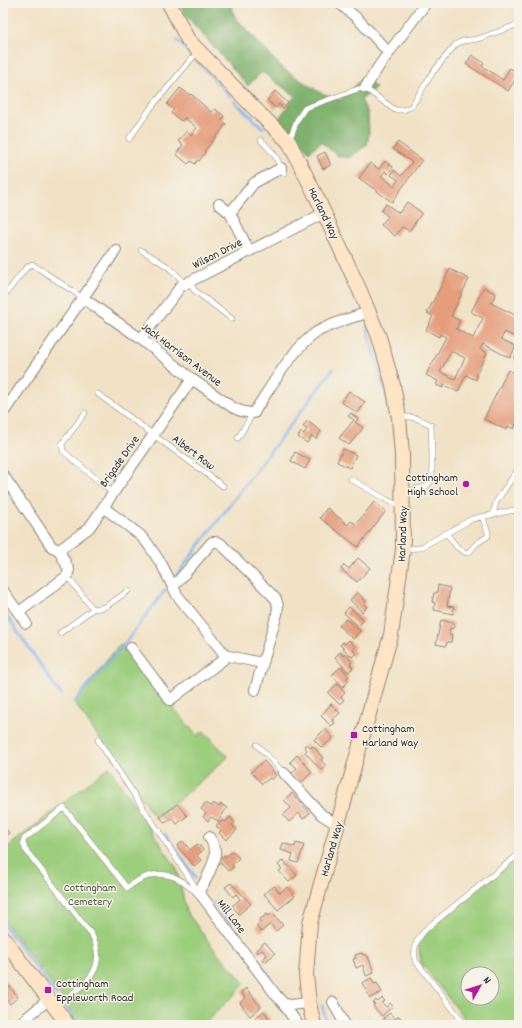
<svg xmlns="http://www.w3.org/2000/svg" width="522" height="1028" font-family="Dekko,sans-serif">
  <style>
    .green { fill: #9dce7e; stroke: #647c54; fill-rule: evenodd }
    .forest { fill: #7eb16d; stroke: #546e4c }
    .lines { fill: none; stroke-linecap: round; stroke-linejoin: round }
    .stream { stroke: #83b5f0; stroke-width: 2.5 }
    .building { fill: #e59d7c; fill-rule: evenodd }
    .lane-casing { stroke: #8e8678; stroke-width: 6 }
    .street-casing { stroke: #8e8678; stroke-width: 12 }
    .secondary-casing { stroke: #8e8678; stroke-width: 16 }
    .lane { stroke: #fff; stroke-width: 5 }
    .street { stroke: #fff; stroke-width: 10 }
    .secondary { stroke: #ffe4c6; stroke-width: 14 }
    .poi-dot { fill: #b5179e; stroke: #f7f3e8; stroke-width: 1.5 }
    .labels { text-anchor: middle; stroke-width: 3; stroke-linejoin: round; paint-order: stroke }
    .street-label { font-size: 12px; fill: #2b2b2b; stroke: #f7f3e8 }
    .poi-label { font-size: 12px; fill: #2b2b2b; stroke: #f7f3e8; text-anchor: start }
    .park-label { font-size: 12px; fill: #485440; stroke: #f7f3e8 }
  </style>
  <rect width="100%" height="100%" fill="#f7f3e8"/>
  <filter id="ink" filterUnits="userSpaceOnUse"><feTurbulence type="fractalNoise" baseFrequency=".025" numOctaves="2"/><feDisplacementMap in="SourceGraphic" scale="8" xChannelSelector="R" yChannelSelector="G"/><feConvolveMatrix kernelMatrix="1 2 1 2 8 2 1 2 1" color-interpolation-filters="sRGB"/></filter>
  <filter id="wash" filterUnits="userSpaceOnUse"><feTurbulence type="fractalNoise" baseFrequency=".012" numOctaves="4" result="noise"/><feDisplacementMap in="SourceGraphic" scale="16" xChannelSelector="R" yChannelSelector="G"/><feGaussianBlur stdDeviation="0.9" result="paint"/><feColorMatrix in="noise" values="0 0 0 0 0 0 0 0 0 0 0 0 0 0 0 0 0 1.4 0 .05"/><feComposite in="paint" operator="in"/></filter>
  <g filter="url(#wash)">
    <rect width="100%" height="100%" fill="#f1e2c6"/>
    <path class="green" d="M120 644 197 736 204 731 228 757 156 819 74 702Z
      M109 767 177 869 186 911 211 945 245 984 204 1025H79L60 995 3 920V851Z
      M519 857V1025H468L465 1019 421 963 419 947 422 938 429 929ZM468 974H492V998H468Z"/>
    <path class="forest" d="M180 3H230L235 17 283 69 319 92 340 100 364 77 376 88 361 100 368 113 369 133 367 145 349 158 338 156 321 142 309 152C301 140 288 132 278 120L295 96 262 72 248 86 183 12Z"/>
    <g class="lines">
      <path class="stream" d="M177 40 231 97
        M234 101 263 128
        M367 326 392 416
        M176 576 333 369
        M3 610 61 695
        M74 702 123 646 166 589
        M165 834 196 878
        M214 903 231 925
        M3 924 57 996
        M234 929 258 960
        M259 962 271 978
        M322 1005 327 1025
        M66 1007 79 1025"/>
    </g>
    <g id="blocks">
      <path class="building" d="M472 55 484 63 482 66 503 80 510 68 519 74 508 91 466 64Z
        M180 88 190 95 191 94 211 112 215 109 224 116 222 120 226 124 204 152 205 153 199 161 198 160 195 164 191 161 188 164 176 154 183 145 178 141 187 131 191 135 197 128 185 118 181 121 171 113 174 110 167 104Z
        M275 91 288 103 283 109 279 104 276 108 267 100Z
        M398 142 422 160 392 202 359 178 370 163 379 169 385 161 393 167 388 174 385 171 381 176 394 186 398 180 391 175 394 170 401 176 412 162 393 149Z
        M325 152 331 165 323 169 317 156Z
        M407 202 422 213 409 231 402 227 395 236 381 225 388 216 381 211 386 204 399 213Z
        M450 269 469 279 451 316 460 321 456 329 473 338 483 318 471 312 484 287 496 294 491 303 519 317V339L505 332 501 339 516 346 510 358 483 344 480 349 487 353 476 375 477 376 476 380 466 375 458 392 444 385 443 388 436 385 438 381 426 375 446 337 440 334 439 337 426 330 433 316 427 313ZM451 351 465 358 455 379 440 372Z
        M519 348V362L514 359Z
        M508 370 519 375V418L514 429 508 426 507 430 484 419Z
        M349 391 365 402 358 413 341 402Z
        M351 413 358 419 355 422 363 428 349 445 339 438 354 420 348 416Z
        M307 421 321 431 316 439 312 436 307 443 298 437 301 432 304 434 307 429 303 427Z
        M343 449 356 455 350 468 337 462Z
        M295 452 310 460 305 469 291 461Z
        M374 502 386 511 358 547 320 518 327 508 348 525 351 521 356 524Z
        M358 558 370 568 357 582 341 569 344 565 349 569Z
        M438 585 450 588 447 606 454 607 453 614 434 610 435 603 432 602 434 593H437Z
        M357 592 366 601 364 604 367 607 362 612 350 600Z
        M349 607 364 620 358 626 344 613Z
        M346 619 360 631 353 639 339 626Z
        M441 620 454 623 453 629 450 628 449 634 452 635 451 642H447L446 646 436 644Z
        M349 640 355 647 353 650 356 653 352 657 340 645 343 642 345 644Z
        M340 652 343 656 345 654 352 662 350 664 353 668 348 672 335 657Z
        M341 667 349 676 346 678 349 681 343 687 332 675Z
        M337 684 345 693 341 697 344 700 339 704 328 693Z
        M331 704 340 713 332 720 335 723 331 726 321 716Z
        M325 729 333 738 322 748 314 740Z
        M307 744 311 748 313 746 323 758 321 760 326 766 321 770 305 752 307 750 304 746Z
        M297 755 312 772 301 783 291 774 297 768 290 762Z
        M264 761 276 775 272 780 270 778 262 784 251 772Z
        M292 793 310 813 303 819 299 813 289 822 283 815 291 808 284 800Z
        M205 803 210 806 213 803 219 807 221 804 227 808 218 821 211 817 208 821 203 817 206 813 201 809Z
        M177 804 187 816 177 824 172 818 165 823 160 817Z
        M230 817 235 823 232 825 237 830 226 840 219 833 221 831 216 826 223 820 225 822Z
        M3 826 9 833 3 837Z
        M183 841 190 850 198 844 203 850 197 856 201 860 194 866 177 846Z
        M283 843 295 847 296 843 304 845 298 863 291 861 293 854 281 850Z
        M233 851 239 858 232 865 234 867 228 871 218 860 224 855 225 857Z
        M283 860 297 875 289 882 279 871 282 869 278 865Z
        M231 883 251 904 239 914 232 906 240 899 236 894 233 897 225 887Z
        M274 886 280 893 287 887 295 896 278 910 264 894Z
        M272 913 283 925 276 931 270 924 261 932 256 926 261 922 259 920 267 914 269 916Z
        M265 942 275 954 265 962 263 959 267 955 262 950 258 953 256 950Z
        M362 953 363 955 366 954 367 957 368 956 374 973 366 976 363 965 356 968 353 959 356 958 355 955Z
        M3 978 18 997 10 1004 7 1000 4 1003 3 1002Z
        M371 978 374 984 377 983 382 992 370 998 362 983Z
        M246 988 261 1007 250 1016 240 1003 245 998 241 992Z
        M382 998 385 1001 382 1003 386 1007 390 1003 393 1006 382 1016 373 1006 375 1004 373 1003 376 1000 378 1002Z
        M264 1011 274 1025H261L255 1018Z
        M390 1013 395 1019 399 1016 403 1021 398 1025H379L385 1021 383 1018Z"/>
    </g>
  </g>
  <g filter="url(#ink)">
    <use href="#blocks" fill-opacity="0" stroke="#8e8678" stroke-width="1"/>
    <g class="lines">
      <g class="lane-casing">
        <path id="lane" d="M129 139 150 109 198 51
          M261 140 274 154 284 173
          M289 141 297 120 305 108 358 89 365 88 395 110H403L411 107 433 72 456 44 463 41 478 39 519 24
          M141 250C157 260 174 268 184 284
          M190 281 194 290 232 319
          M3 297 26 268 32 264 83 298
          M98 394 223 486
          M85 413 62 444 63 451 113 493
          M400 417C412 416 420 419 431 425L432 454V479L426 487 403 492
          M238 438 253 413
          M351 479 385 499 400 506
          M493 515 496 502 519 468
          M446 533 457 547 466 553 469 552 476 544 488 536V532L482 516
          M404 549 420 548 472 519 519 509
          M67 576 93 609 105 607 128 591
          M60 633 93 609
          M98 740 198 891
          M257 745 284 773
          M56 1006C81 986 110 972 92 935L25 849 23 842 24 839 64 808 127 888C141 877 156 870 174 877 182 880 188 887 195 891H198
          M464 1025 463 1022 415 960C413 944 417 940 427 928L519 854"/>
      </g>
      <g class="street-casing">
        <path id="street" d="M339 3 358 19 389 53
          M365 88 381 63 426 3
          M219 204 230 213 249 251
          M230 213 254 183 281 168
          M83 298 141 339 192 379 232 407C239 411 245 413 254 413L256 409C273 384 292 349 317 332 332 323 352 318 369 312
          M141 339 181 286 324 213
          M3 413 116 250
          M3 475 52 547 59 550
          M103 507 140 535 148 544 162 565 177 595 222 651 225 657 224 659 170 700 131 648
          M59 550 89 528 192 379
          M173 587 212 542H216L220 543 276 599 278 606 277 614 255 690
          M3 591 26 623
          M19 612 67 576 69 570 59 550
          M224 655 262 663
          M284 773 322 815 338 825
          M209 837C212 841 214 846 215 851 216 860 205 885 198 891L276 995 283 1003 298 1025
          M333 1002 345 1025
          M283 1003 289 1005 309 1003
          M18 1025 49 999"/>
      </g>
      <g class="secondary-casing">
        <path id="secondary" d="M169 3 188 40 261 115 289 142 319 202 360 291 379 337 393 385 399 418 402 455 403 549 391 635 310 923 306 975 309 1003 314 1025
          M3 938 68 1025"/>
      </g>
      <use href="#lane" class="lane"/>
      <use href="#street" class="street"/>
      <use href="#secondary" class="secondary"/>
    </g>
  </g>
  <g class="poi-dot">
    <circle cx="466" cy="484" r="4"/>
    <rect x="350" y="731" width="8" height="8" rx="2"/>
    <rect x="44" y="986" width="8" height="8" rx="2"/>
  </g>
  <g class="labels">
    <g class="street-label">
      <text transform="translate(324 213) rotate(64)" y="4">Harland Way</text>
      <text transform="translate(217 253) rotate(-27)" y="4">Wilson Drive</text>
      <text transform="translate(182 354) rotate(37)" y="4">Jack Harrison Avenue</text>
      <text transform="translate(194 452) rotate(37)" y="4">Albert Row</text>
      <text transform="translate(119 461) rotate(-55)" y="4">Brigade Drive</text>
      <text transform="translate(402 534) rotate(-88)" y="4">Harland Way</text>
      <text transform="translate(331 849) rotate(-74)" y="4">Harland Way</text>
      <text transform="translate(232 916) rotate(53)" y="4">Mill Lane</text>
    </g>
    <g class="poi-label">
      <text x="458" y="481" text-anchor="end">Cottingham<tspan x="458" dy="14">High School</tspan></text>
      <text x="362" y="732">Cottingham<tspan x="362" dy="14">Harland Way</tspan></text>
      <text x="56" y="987">Cottingham<tspan x="56" dy="14">Eppleworth Road</tspan></text>
    </g>
    <g class="park-label">
      <text x="90" y="891">Cottingham<tspan x="90" dy="14">Cemetery</tspan></text>
    </g>
  </g>
  <rect width="522" height="1028" fill="none" stroke="#f7f3e8" stroke-width="16"/>
  <g transform="translate(480 986) rotate(51)"><circle r="19" fill="#f7f3e8" stroke="#a5a39c"/>
  <path d="M0-3L7 15L0 10L-7 15Z" fill="#b5179e"/>
  <text y="-6" font-size="11" font-weight="bold" text-anchor="middle" fill="#2b2b2b">N</text>
  </g>
</svg>
